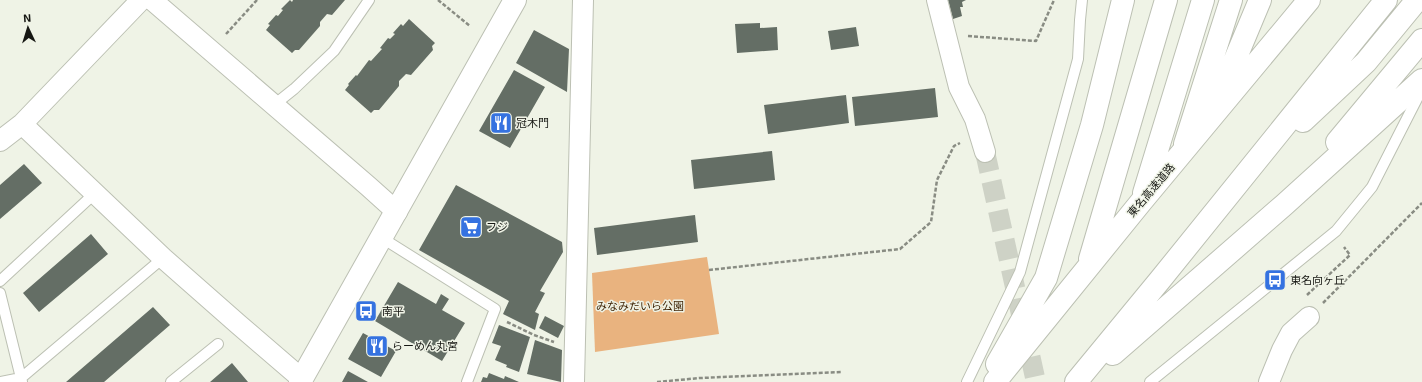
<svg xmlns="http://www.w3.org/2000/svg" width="1422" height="382" font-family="'Exo 2','Noto Sans JP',sans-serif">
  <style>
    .green { fill: #e9b37f }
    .building { fill: #646e65 }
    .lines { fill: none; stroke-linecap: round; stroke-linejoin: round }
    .minor-tunnel { stroke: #ced2c6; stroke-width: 20; stroke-dasharray: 20 10; stroke-linecap: butt }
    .service-casing { stroke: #bcc0b3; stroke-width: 12 }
    .minor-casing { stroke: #bcc0b3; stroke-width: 22 }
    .tertiary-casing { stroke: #bcc0b3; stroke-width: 24 }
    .motorway-casing { stroke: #bcc0b3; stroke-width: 24 }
    .path { stroke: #898c83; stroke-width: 2.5; stroke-dasharray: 4 2; stroke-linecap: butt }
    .service { stroke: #fff; stroke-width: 10 }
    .minor { stroke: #fff; stroke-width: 20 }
    .tertiary { stroke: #fff; stroke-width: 22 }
    .motorway { stroke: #fff; stroke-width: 22 }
    .labels { text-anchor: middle; stroke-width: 3; stroke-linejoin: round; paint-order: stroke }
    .poi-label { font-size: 11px; fill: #161713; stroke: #eff3e6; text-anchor: start }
    .street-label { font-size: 11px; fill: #161713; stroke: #eff3e6 }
    .park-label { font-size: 11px; fill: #402506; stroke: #eff3e6 }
  </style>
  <rect width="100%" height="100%" fill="#eff3e6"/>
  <path class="green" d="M707 257 719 334 595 352 592 273Z"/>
  <path class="building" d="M290 0 292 2 293 0H345L332 15 327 14 320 22V26L299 50H295L292 53 266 30 270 25 268 24 276 15 278 16 283 10 281 9Z
    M948 0H966L962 2 963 7H960L962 16 953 19Z
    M409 19 435 43 432 46 433 50 411 75 406 74 399 81V86L379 110H374L371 113 345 90 349 85 348 84 356 75 357 76 369 60 371 61 382 49 380 48 388 38 390 39 395 34 393 33 401 24 403 26Z
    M760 23V28L777 27 778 50 737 53 735 24Z
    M856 27 859 46 831 50 828 31Z
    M534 30 569 49 567 92 516 63Z
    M514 70 545 87 510 148 479 131Z
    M935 88 938 117 855 126 852 97Z
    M846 95 849 123 768 134 764 105Z
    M772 151 775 180 694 189 691 160Z
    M24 164 42 183 0 219V185Z
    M456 185 562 242 563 252 540 291 545 293 535 312 539 314 535 330 503 314 509 301 419 250Z
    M695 215 698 242 597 255 594 228Z
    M91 234 108 254 39 312 23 293Z
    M398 282 436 304 441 294 449 299 442 310 465 323 442 361 375 321Z
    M153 307 170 325 104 382H66Z
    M545 316 564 326 558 338 539 328Z
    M499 325 530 337 519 372 506 367 507 365 495 360 501 346 492 343Z
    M363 333 396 351 381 377 348 359Z
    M535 340 562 350 561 382 527 374Z
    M232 363 248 382H210Z
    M348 371 368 382H342Z
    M489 373 504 379 505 376 519 382H481L483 377 487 378Z"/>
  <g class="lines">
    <path class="minor-tunnel" d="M985 152 1036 382"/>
    <g class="service-casing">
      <path id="service" d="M274 105 294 89 334 51 369 0
        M382 238 495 309 467 382
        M0 281 94 194
        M0 293 22 382
        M1 382 21 378 163 258
        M171 382 218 344
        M967 382 1020 272 1078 59 1080 20 1082 0
        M1150 382 1336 231 1372 187 1422 89"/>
    </g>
    <g class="minor-casing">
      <path id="minor" d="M152 0 368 186 397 212
        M937 0 959 87 975 119 985 152
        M22 124 163 258 238 324 302 379
        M0 141 22 124 141 0
        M574 382 583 0
        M1269 382 1282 350 1291 333 1309 317"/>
    </g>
    <g class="tertiary-casing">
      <path id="tertiary" d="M300 382 515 0"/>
    </g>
    <g class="motorway-casing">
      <path id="motorway" d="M1219 98 1260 0
        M1303 121 1366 62 1417 0
        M1337 142 1422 40
        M1185 144 1231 0
        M1144 193 1203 0
        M1090 259 1166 0
        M1113 354 1284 205 1422 80
        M997 364 1046 278 1092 125 1123 0
        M995 382 1141 202 1309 0
        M1076 382 1160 280 1386 0"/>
    </g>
    <path class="path" d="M438 0 470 26
      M226 34 257 0
      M968 36 1036 41 1054 0
      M709 270 900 249 931 222 937 180 954 146 960 143
      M1307 295 1350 255 1344 247
      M1323 303 1422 203
      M507 322 534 335 554 342
      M657 382 700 378 842 372"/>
    <use href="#service" class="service"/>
    <use href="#minor" class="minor"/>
    <use href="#tertiary" class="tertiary"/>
    <use href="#motorway" class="motorway"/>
  </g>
  <defs>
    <g id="restaurant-square" transform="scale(1.15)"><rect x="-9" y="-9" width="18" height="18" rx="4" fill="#3572e0" stroke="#eff3e6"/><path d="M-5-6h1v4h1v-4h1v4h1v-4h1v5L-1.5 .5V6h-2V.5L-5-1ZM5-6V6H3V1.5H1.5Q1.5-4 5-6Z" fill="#fff"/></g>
    <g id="supermarket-square" transform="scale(1.15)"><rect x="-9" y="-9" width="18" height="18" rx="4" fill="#3572e0" stroke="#eff3e6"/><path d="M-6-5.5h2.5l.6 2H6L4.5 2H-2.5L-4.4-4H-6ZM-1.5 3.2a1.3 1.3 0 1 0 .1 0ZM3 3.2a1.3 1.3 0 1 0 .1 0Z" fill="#fff"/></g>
    <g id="bus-square" transform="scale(1.15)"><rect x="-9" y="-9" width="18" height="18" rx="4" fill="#3572e0" stroke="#eff3e6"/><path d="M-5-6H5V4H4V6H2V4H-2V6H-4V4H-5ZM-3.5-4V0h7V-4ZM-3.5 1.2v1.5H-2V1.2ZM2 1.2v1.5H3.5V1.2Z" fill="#fff"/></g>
  </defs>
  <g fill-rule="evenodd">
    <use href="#restaurant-square" x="501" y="123"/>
    <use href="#supermarket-square" x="471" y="227"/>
    <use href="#bus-square" x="1275" y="280"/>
    <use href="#bus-square" x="366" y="311"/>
    <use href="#restaurant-square" x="377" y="346"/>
  </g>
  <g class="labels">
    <g class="poi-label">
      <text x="516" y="127">冠木門</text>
      <text x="486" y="231">フジ</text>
      <text x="1290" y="284">東名向ヶ丘</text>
      <text x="382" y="315">南平</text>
      <text x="392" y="350">らーめん丸宮</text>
    </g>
    <g class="street-label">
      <text transform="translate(1151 190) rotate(-50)" y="4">東名高速道路</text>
    </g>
    <g class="park-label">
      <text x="640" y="310">みなみだいら公園</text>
    </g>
  </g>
  <g transform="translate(28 28) rotate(356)" stroke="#eff3e6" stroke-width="3" paint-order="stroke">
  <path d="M0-3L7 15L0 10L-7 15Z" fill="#161713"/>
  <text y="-6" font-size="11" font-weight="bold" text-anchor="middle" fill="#161713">N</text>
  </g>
</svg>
